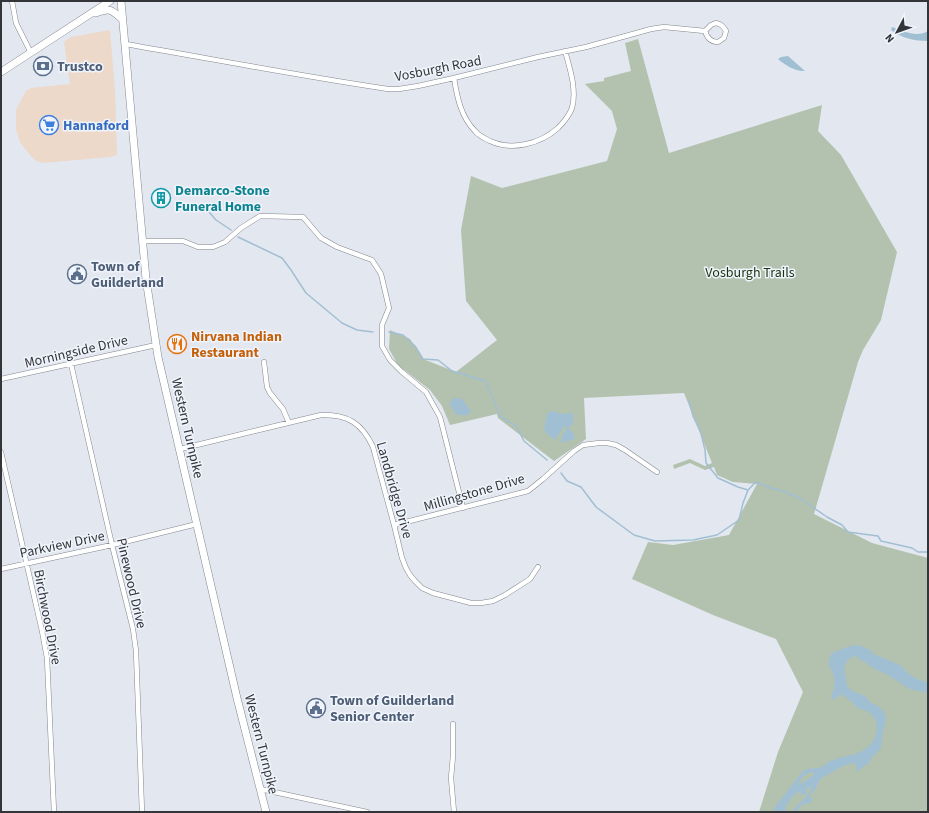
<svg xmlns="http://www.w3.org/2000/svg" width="929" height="813" font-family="'Source Sans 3',sans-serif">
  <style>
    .commercial { fill: #ecd9ca }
    .green { fill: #b3c2af }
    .water { fill: #a1bfd3; fill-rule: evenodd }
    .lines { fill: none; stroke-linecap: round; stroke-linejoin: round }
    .stream { stroke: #a1bfd3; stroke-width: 1.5 }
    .street-casing { stroke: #83878e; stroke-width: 5.5 }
    .primary-casing { stroke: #83878e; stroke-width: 8 }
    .street { stroke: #fff; stroke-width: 4.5 }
    .primary { stroke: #fff; stroke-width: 7 }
    .labels { text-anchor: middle; stroke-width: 3; stroke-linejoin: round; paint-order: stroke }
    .service-label { font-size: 14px; font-weight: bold; fill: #4e5e75; stroke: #f0f4fd; text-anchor: start }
    .street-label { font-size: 14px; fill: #343539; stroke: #f0f4fd }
    .shop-label { font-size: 14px; font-weight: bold; fill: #366cbe; stroke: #f0f4fd; text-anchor: start }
    .culture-label { font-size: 14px; font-weight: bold; fill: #0d838f; stroke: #f0f4fd; text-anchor: start }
    .park-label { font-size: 14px; fill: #17340c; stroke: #f0f4fd }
    .food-label { font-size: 14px; font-weight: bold; fill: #c56008; stroke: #f0f4fd; text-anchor: start }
  </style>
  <rect width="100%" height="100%" fill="#e3e7ef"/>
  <path class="commercial" d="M110 30 115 91 117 155 110 157 44 163 36 161 30 155 20 142 16 129V110L21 100 26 91 31 88 70 84 64 42 71 37Z"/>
  <path class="green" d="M638 39 669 153 822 105 818 131 841 155 897 252 881 320 863 350 858 362 814 514 872 543 928 558V812H759L778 752 803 692 776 639 713 615 632 579 648 542 673 545 729 535 757 484 733 482 717 475 714 467 705 470 690 463 674 469 673 465 690 459 705 466 712 463 684 393 584 398 586 439 554 461 498 418 497 414 450 425 442 406 430 390 398 365 389 349 390 330 410 339 423 359 456 372 497 340 466 301 461 230 471 176 502 188 607 161 617 129 612 111 585 84 604 81V78L631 71 625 43Z"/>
  <path class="water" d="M892 27C903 31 917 38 928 31V41C915 41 901 38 891 30Z
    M788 56 805 71C796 72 785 65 778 59L781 57Z
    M454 398 462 399 471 411 468 415H457L449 404Z
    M551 411 563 414 573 413V425L568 426 570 430 573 433 575 439 561 443 562 436 566 430 565 425 555 440 547 434 544 429 547 414Z
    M856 645 861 646 872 651 873 654 893 662 901 666 909 674 919 680 928 682V693L909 689 890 676 873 668 865 662 860 660 856 656 852 657 847 661 844 668 847 686 852 691 865 696 869 701 873 704 877 705 883 711 886 716V720L883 731 881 748 872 757 869 763 856 772V764L852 763 843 766 820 779 815 790 810 795 812 801 809 804C803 802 799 807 797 812H793C796 805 798 805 803 800 806 797 809 793 812 789L810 787 808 788 806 790 807 793 801 796V791C793 794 789 801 785 808L786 812H775V811L774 810V808L802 772 807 769 817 768 822 767 830 761 834 760 839 758 855 754 864 750 869 746 874 740 877 730 876 720 869 712 857 708 854 704 842 694C838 696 836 699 832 700L831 696C834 691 836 681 833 674 832 671 830 669 829 665 828 661 830 656 832 653L850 646ZM812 772 814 775 802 783 798 785C802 778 803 774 812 772Z"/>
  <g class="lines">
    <path class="stream" d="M209 212 216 220 231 230
      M238 237 282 258 291 270 306 293 342 323 357 330 373 332
      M389 332 403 335 415 346 423 359 438 360 452 371 485 381 501 417 516 426 524 441 547 460
      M689 401 693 416 701 433 705 450 706 463 718 478 738 487 748 490 756 482 771 488 783 491 801 499 827 517 842 525 848 532 878 536 881 541 912 548 918 552H928
      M561 473 567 481 581 487 596 507 634 535 655 541 693 540 717 535 739 520 743 503 748 490"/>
    <g class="street-casing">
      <path id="street" d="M12 1 16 23 31 53
        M716 23C721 24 723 26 726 31L724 38 718 42C711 42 707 38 705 31L711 25Z
        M125 44C213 59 300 76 388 89H399L418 86 454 78 538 57 586 47 651 29 664 27 705 31
        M454 78C457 97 461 117 475 131 479 136 484 138 490 141 512 151 540 144 558 128 564 122 569 116 572 108 577 90 570 69 565 51
        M142 241H183L198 247H213L225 242 241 228 260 216 303 217 321 238 337 247 372 260 381 274 389 308 382 325V346L390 360 402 372 426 392 440 417 463 508
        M264 362 267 387 270 393 283 409 289 423
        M71 364 112 545 133 629 136 651 142 812
        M1 379 156 345
        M180 449 321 415C347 414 362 423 373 447L394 525 402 558 406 568 410 575 415 581 422 588 433 593 471 603H481L493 601 505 595 530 579 538 567
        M1 452 42 631 47 658 54 812
        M394 525 528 491 543 479 574 451 583 445 599 443H607L616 445 625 450 657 472
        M1 569 112 545 197 524
        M453 724V756L451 778 454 812
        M260 789 367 812"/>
    </g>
    <g class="primary-casing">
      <path id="primary" d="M121 1 146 279 158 357 237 698 266 812
        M96 13C110 8 111 9 122 19
        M1 72 110 1"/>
    </g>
    <use href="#street" class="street"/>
    <use href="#primary" class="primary"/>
  </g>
  <defs>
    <g id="bank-ring" transform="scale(1)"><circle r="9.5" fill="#f0f4fd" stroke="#5c6f8a" stroke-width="1.5"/><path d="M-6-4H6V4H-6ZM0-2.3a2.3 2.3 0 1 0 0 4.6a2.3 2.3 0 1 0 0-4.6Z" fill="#5c6f8a"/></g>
    <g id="supermarket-ring" transform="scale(1)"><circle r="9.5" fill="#f0f4fd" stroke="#3f7fe0" stroke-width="1.5"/><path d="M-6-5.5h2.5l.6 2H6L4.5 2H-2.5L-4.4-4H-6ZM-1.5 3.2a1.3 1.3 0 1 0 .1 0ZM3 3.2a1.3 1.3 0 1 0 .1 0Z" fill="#3f7fe0"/></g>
    <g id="building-ring" transform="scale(1)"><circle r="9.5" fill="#f0f4fd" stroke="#0f9aa8" stroke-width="1.5"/><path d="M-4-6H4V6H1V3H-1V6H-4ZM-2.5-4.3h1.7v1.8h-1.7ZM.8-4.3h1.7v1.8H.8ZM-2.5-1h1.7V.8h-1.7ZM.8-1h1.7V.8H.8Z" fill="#0f9aa8"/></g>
    <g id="civic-ring" transform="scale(1)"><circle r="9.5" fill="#f0f4fd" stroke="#5c6f8a" stroke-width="1.5"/><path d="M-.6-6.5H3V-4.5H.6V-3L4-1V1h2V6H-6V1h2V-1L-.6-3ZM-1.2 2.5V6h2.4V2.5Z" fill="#5c6f8a"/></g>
    <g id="restaurant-ring" transform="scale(1)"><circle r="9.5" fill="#f0f4fd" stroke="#e8710a" stroke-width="1.5"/><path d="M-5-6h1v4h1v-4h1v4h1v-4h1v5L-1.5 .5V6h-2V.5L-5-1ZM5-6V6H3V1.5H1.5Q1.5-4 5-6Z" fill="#e8710a"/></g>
  </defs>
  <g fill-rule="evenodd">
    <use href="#bank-ring" x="43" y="66"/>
    <use href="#supermarket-ring" x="49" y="125"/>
    <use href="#building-ring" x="161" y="198"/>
    <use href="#civic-ring" x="77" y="274"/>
    <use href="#restaurant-ring" x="177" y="344"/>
    <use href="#civic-ring" x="316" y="708"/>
  </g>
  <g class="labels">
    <g class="service-label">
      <text x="57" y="71">Trustco</text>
      <text x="91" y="271">Town of<tspan x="91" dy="16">Guilderland</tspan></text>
      <text x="330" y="705">Town of Guilderland<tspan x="330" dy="16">Senior Center</tspan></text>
    </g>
    <g class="street-label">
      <text transform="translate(438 68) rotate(-11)" y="5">Vosburgh Road</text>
      <text transform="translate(76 351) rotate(-13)" y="5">Morningside Drive</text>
      <text transform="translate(188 428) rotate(77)" y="5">Western Turnpike</text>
      <text transform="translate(395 490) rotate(74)" y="5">Landbridge Drive</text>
      <text transform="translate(474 492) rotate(-16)" y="5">Millingstone Drive</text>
      <text transform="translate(62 544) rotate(-12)" y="5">Parkview Drive</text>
      <text transform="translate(132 583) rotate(77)" y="5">Pinewood Drive</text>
      <text transform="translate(48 617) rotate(79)" y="5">Birchwood Drive</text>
      <text transform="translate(262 744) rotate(76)" y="5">Western Turnpike</text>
    </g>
    <g class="shop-label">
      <text x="63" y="130">Hannaford</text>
    </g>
    <g class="culture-label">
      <text x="175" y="195">Demarco-Stone<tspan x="175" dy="16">Funeral Home</tspan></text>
    </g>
    <g class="park-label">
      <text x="750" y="277">Vosburgh Trails</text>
    </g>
    <g class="food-label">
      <text x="191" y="341">Nirvana Indian<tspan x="191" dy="16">Restaurant</tspan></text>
    </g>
  </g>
  <rect width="929" height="813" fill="none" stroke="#343539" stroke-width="4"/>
  <g transform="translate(897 32) rotate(229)" stroke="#f0f4fd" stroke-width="3" paint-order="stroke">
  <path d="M0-3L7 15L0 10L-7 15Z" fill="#343539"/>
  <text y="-6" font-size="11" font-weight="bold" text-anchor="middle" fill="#343539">N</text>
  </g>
</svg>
